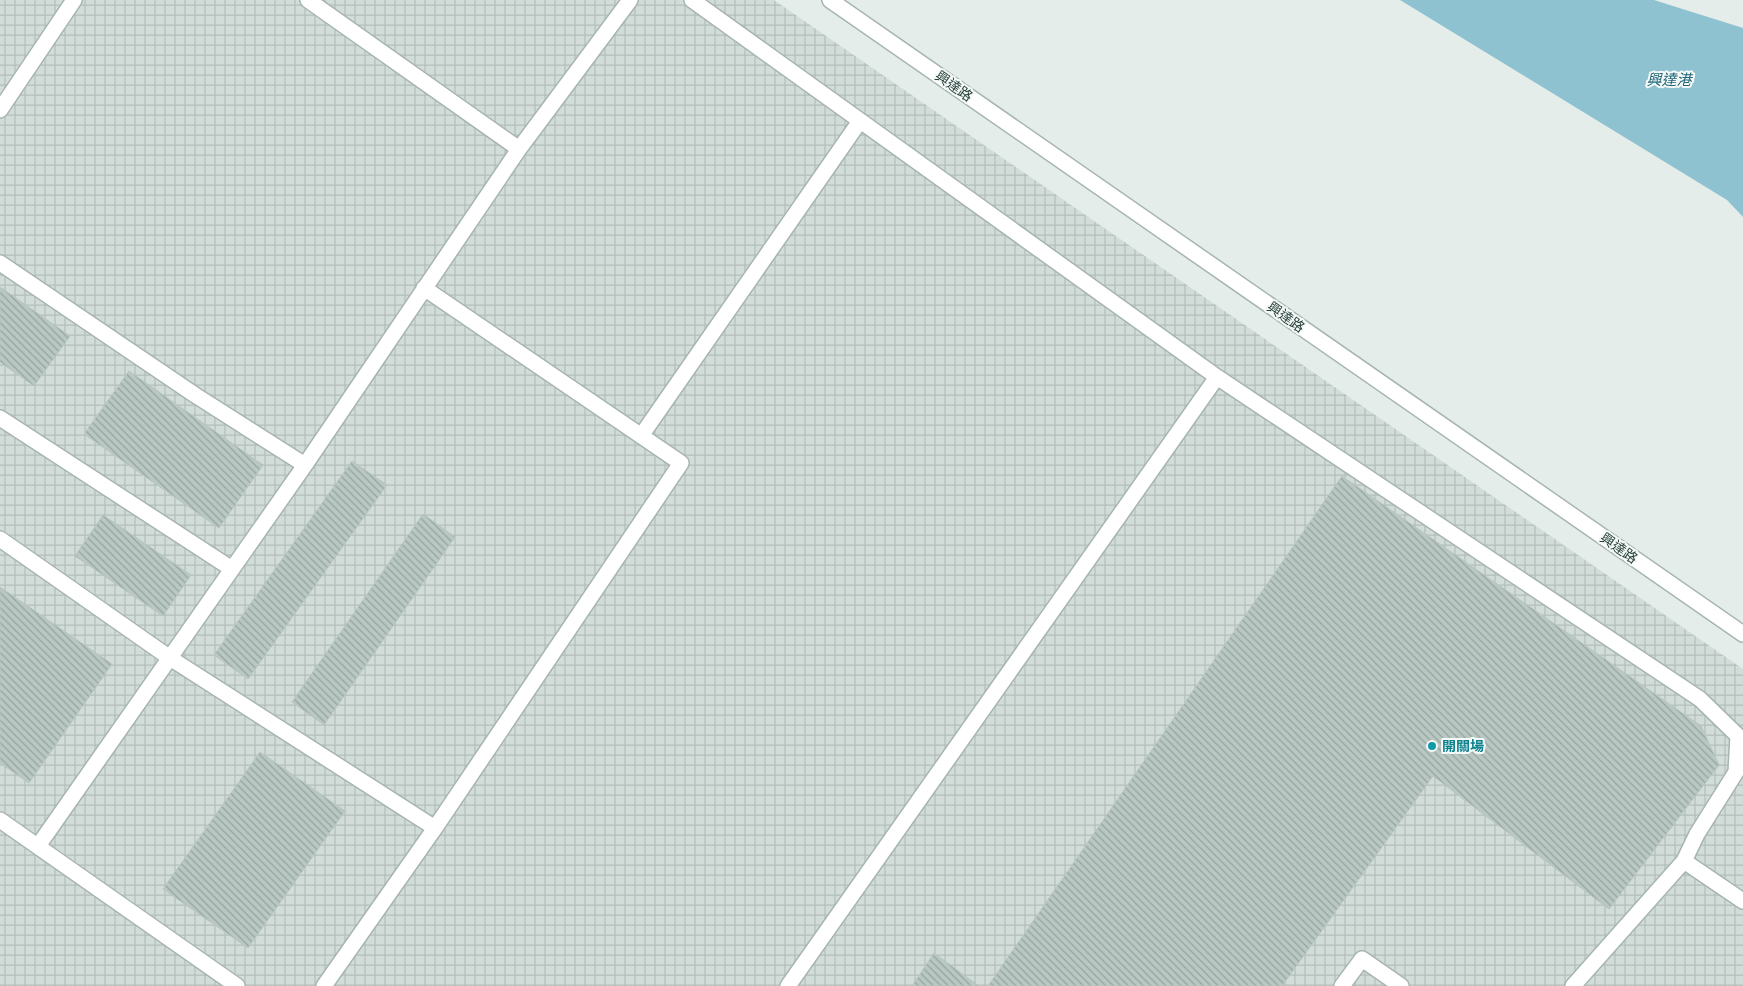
<svg xmlns="http://www.w3.org/2000/svg" width="1743" height="986" font-family="Arial,'Noto Sans TC',sans-serif">
  <style>
    .industrial { fill: url(#industrial-grid) }
    .water { fill: #8fc2d0 }
    .building { fill: url(#building-back-hatch); stroke: #b7c6c1 }
    .lines { fill: none; stroke-linecap: round; stroke-linejoin: round }
    .minor-casing { stroke: #a7b5b0; stroke-width: 18 }
    .minor { stroke: #fff; stroke-width: 15 }
    .culture-dot { fill: #0f9aa8; stroke: #f5f9f7; stroke-width: 2 }
    .labels { text-anchor: middle; stroke-width: 4; stroke-linejoin: round; paint-order: stroke }
    .street-label { font-size: 14px; fill: #243e38; stroke: #f5f9f7 }
    .culture-label { font-size: 14px; font-weight: bold; fill: #0d838f; stroke: #f5f9f7; text-anchor: start }
    .water-label { font-size: 15px; font-style: italic; fill: #206578; stroke: #f5f9f7 }
  </style>
  <defs>
    <pattern id="industrial-grid" width="8" height="8" patternUnits="userSpaceOnUse" patternTransform="scale(1.25)"><rect width="8" height="8" fill="#d2ddd9"/><path d="M0 4h8M4 0v8" fill="none" stroke="#b4bfbb"/></pattern>
    <pattern id="building-back-hatch" width="6" height="6" patternUnits="userSpaceOnUse" patternTransform="scale(1.25)"><rect width="6" height="6" fill="#b9c8c3"/><path d="M-1 5l2 2M0 0l6 6M5-1l2 2" fill="none" stroke="#96a49f"/></pattern>
  </defs>
  <rect width="100%" height="100%" fill="#e4ede9"/>
  <path class="industrial" d="M0 0H774L1743 669V986H0Z"/>
  <path class="water" d="M1400 0H1654L1743 28V217L1727 200Z"/>
  <path class="building" d="M0 287 70 336 34 386 0 362Z
    M129 371 263 465 219 528 84 434Z
    M352 461 387 485 248 679 214 655Z
    M1342 476 1701 726 1719 765 1609 909 1433 776 1282 986H988Z
    M423 514 455 537 324 725 292 702Z
    M103 515 191 575 163 616 75 556Z
    M0 587 112 664 29 783 0 763Z
    M260 752 345 811 248 948 163 889Z
    M934 953 979 986H912Z"/>
  <g class="lines">
    <g class="minor-casing">
      <path id="minor" d="M308 0 519 149
        M692 0 1217 377 1700 699 1738 736 1736 772 1697 834 1684 861 1573 986
        M830 0 1743 634
        M0 110 74 0
        M0 263 195 395 305 465
        M0 418 232 569
        M641 436 860 121
        M0 539 170 658 435 828 681 463 424 288
        M0 820 237 986
        M38 846 305 465 519 149 630 0
        M1684 861 1743 901
        M324 986 435 828
        M788 986 1217 377
        M1342 986 1362 959 1401 986"/>
    </g>
    <use href="#minor" class="minor"/>
  </g>
  <circle class="culture-dot" cx="1432" cy="746" r="5"/>
  <g class="labels">
    <g class="street-label">
      <text transform="translate(954 86) rotate(35)" y="5">興達路</text>
      <text transform="translate(1286 317) rotate(35)" y="5">興達路</text>
      <text transform="translate(1619 548) rotate(35)" y="5">興達路</text>
    </g>
    <g class="culture-label">
      <text x="1442" y="751">開關場</text>
    </g>
    <g class="water-label">
      <text x="1669" y="85">興達港</text>
    </g>
  </g>
</svg>
